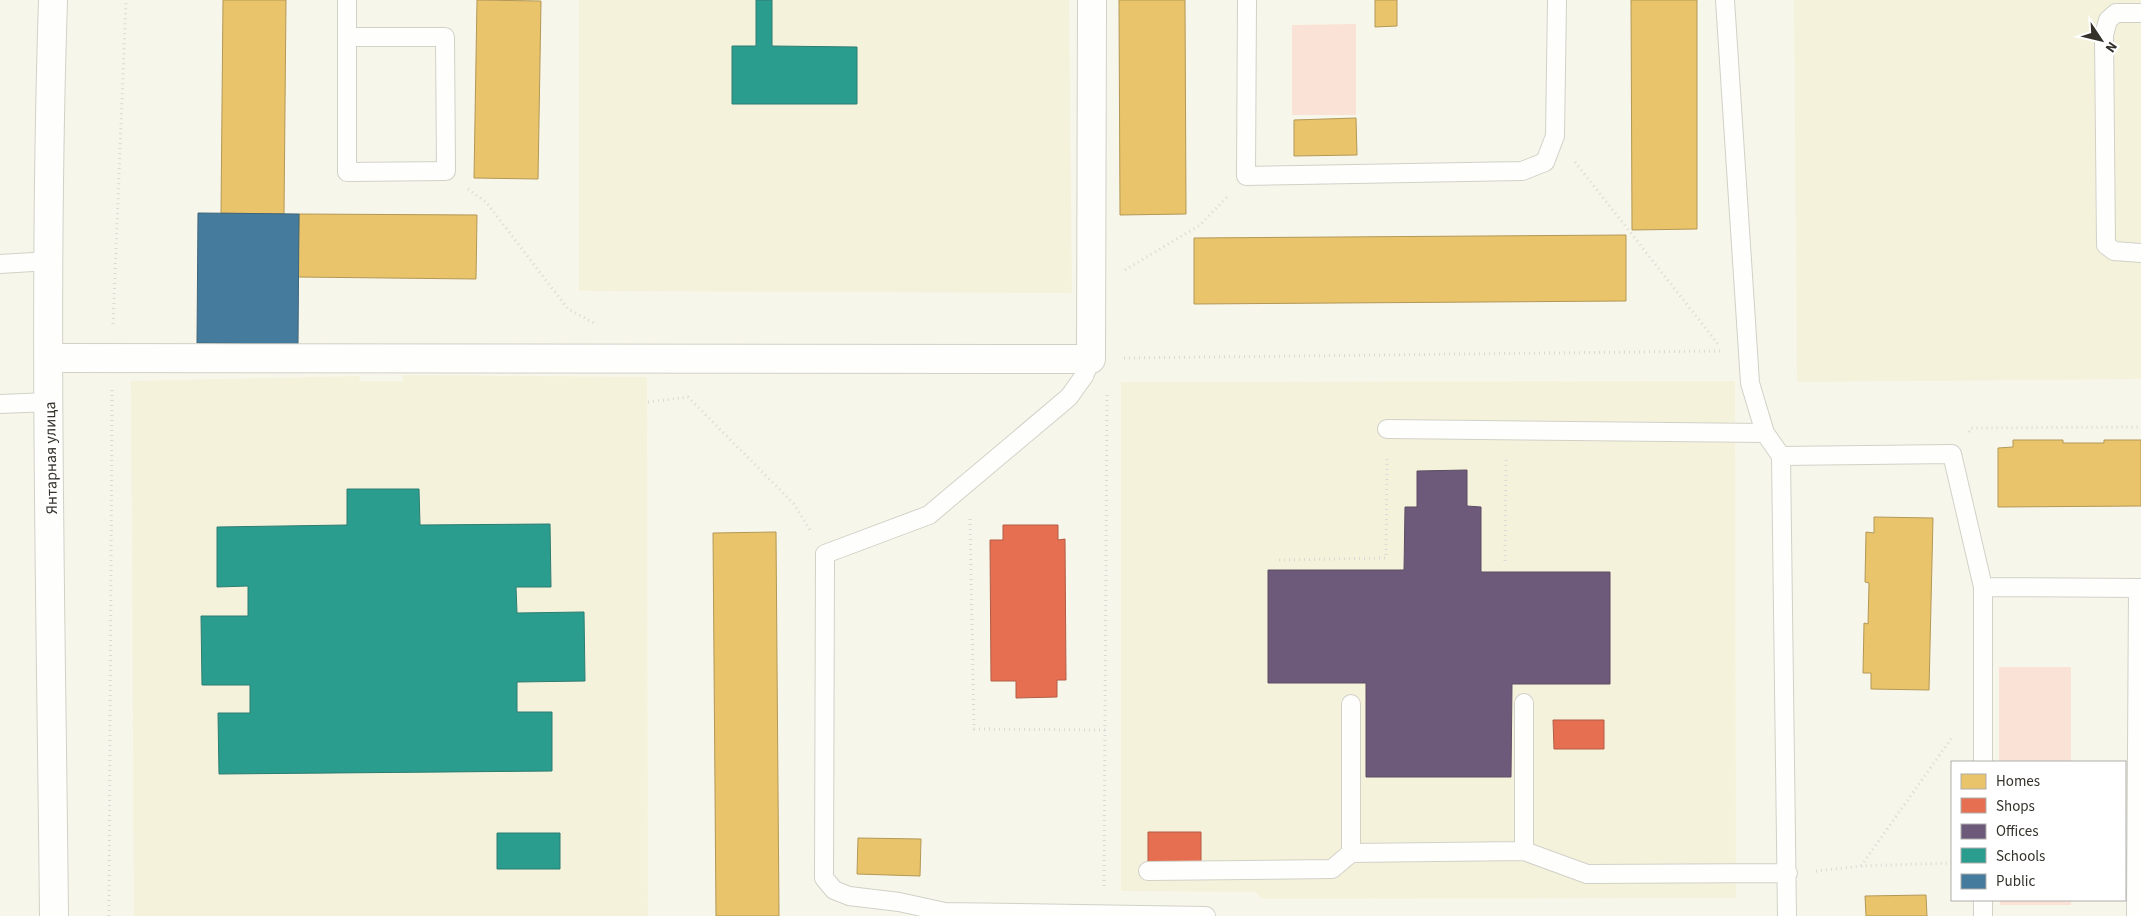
<svg xmlns="http://www.w3.org/2000/svg" width="2141" height="916" font-family="'Source Sans 3',sans-serif">
  <style>
    .built { fill: #f5f2dc }
    .green { fill: #fae2d6 }
    .homes { fill: #e9c46a; stroke: #b39857 }
    .shops { fill: #e76f51; stroke: #b15d45 }
    .offices { fill: #6d597a; stroke: #5c4d62 }
    .schools { fill: #2a9d8f; stroke: #2d7d71 }
    .public { fill: #457b9d; stroke: #40657a }
    .lines { fill: none; stroke-linecap: round; stroke-linejoin: round }
    .lane-casing { stroke: #d2d1c8; stroke-width: 20 }
    .street-casing { stroke: #d2d1c8; stroke-width: 30 }
    .secondary-casing { stroke: #d2d1c8; stroke-width: 30 }
    .path { stroke: #dad9d6; stroke-width: 3; stroke-dasharray: 1 4; stroke-linecap: butt }
    .lane { stroke: #fefefc; stroke-width: 18 }
    .street { stroke: #fefefc; stroke-width: 28 }
    .secondary { stroke: #fefefc; stroke-width: 28 }
    .labels { text-anchor: middle; stroke-width: 5; stroke-linejoin: round; paint-order: stroke }
    .street-label { font-size: 16px; fill: #34322a; stroke: #fff }
  </style>
  <rect width="100%" height="100%" fill="#f7f6ea"/>
  <path class="built" d="M579 0H1069L1072 293 579 291Z
    M1794 0H2141V379L1797 382Z
    M403 375 647 377 648 916H134L131 381 359 376 360 381H403Z
    M1735 381 1736 898 1263 899 1254 892 1121 891V382Z"/>
  <path class="green" d="M1356 24V115H1292V25Z
    M1999 667H2071V762H1999Z
    M2000 900H2071V905H2000Z"/>
  <path class="homes" d="M223 0H286L284 214 221 213Z
    M477 0 541 1 538 179 474 178Z
    M1119 0H1185L1186 214 1120 215Z
    M1375 0H1397V26L1375 27Z
    M1631 0H1697V229L1632 230Z
    M1356 118 1357 155 1294 156V120Z
    M299 214 477 215 476 279 298 277Z
    M1626 235V301L1194 304V238Z
    M2013 440H2063V443H2104V440H2141V506L1998 507V448L2013 447Z
    M1874 517 1933 518 1929 690 1871 689V673H1863L1864 623 1868 624 1869 583 1865 582 1866 532 1874 533Z
    M776 532 779 916H716L713 533Z
    M858 838 921 839 920 876 857 874Z
    M1926 895 1927 916H1866L1865 896Z"/>
  <path class="shops" d="M1003 525H1058V540L1065 539 1066 680H1057V697L1016 698V681H991L990 540H1003Z
    M1553 720H1604V749H1554Z
    M1148 832H1201V864H1148Z"/>
  <path class="offices" d="M1467 470V506L1481 507V572H1610V684H1512L1511 777H1366V683H1268V570H1404L1405 507H1417V471Z"/>
  <path class="schools" d="M756 0H772V46L857 47V104H732V46H756Z
    M347 489H419L420 525 550 524 551 587H516L517 613 584 612 585 681 517 682V712H552V771L219 774 218 713H250V685H202L201 616H248V586L217 587V527L347 525Z
    M497 833H560V869H497Z"/>
  <path class="public" d="M198 213 299 214 298 344 197 343Z"/>
  <g class="lines">
    <g class="lane-casing">
      <path id="lane" d="M1247 0 1246 176 1522 171 1545 162 1555 136 1557 0
        M1725 0 1750 383 1765 433 1781 456 1787 916
        M2141 13H2116L2108 20 2104 35 2106 245 2114 251 2141 253
        M347 37H445L446 171 347 172V0
        M0 264 49 261
        M1091 359 1084 376 1069 397 929 515 825 554 824 878 834 890 849 896 899 902 945 912 1206 916
        M0 404 49 402
        M1387 429 1765 433
        M1781 456 1952 454 1983 587V762
        M1983 587 2141 588
        M1351 704V853L1524 851 1587 874 1788 873
        M1524 851V703
        M1148 871 1332 869 1351 853
        M1983 900V916
        M2136 916 2138 588"/>
    </g>
    <g class="street-casing">
      <path id="street" d="M49 358 1091 359 1092 0"/>
    </g>
    <g class="secondary-casing">
      <path id="secondary" d="M53 0C43 305 51 611 54 916"/>
    </g>
    <path class="path" d="M1575 162 1718 344
      M468 189 486 202 568 309 596 324
      M1125 270 1200 225 1227 197
      M113 324 126 0
      M1124 358 1720 351
      M648 402 688 397 794 504 810 530
      M1969 432 1971 428 2141 427
      M970 519 974 729 1106 730
      M1279 560 1386 558 1387 458
      M1505 561 1506 459
      M1861 866 1953 736
      M1816 871 1861 866 1952 863
      M1104 886 1107 394
      M109 916 112 390"/>
    <use href="#lane" class="lane"/>
    <use href="#street" class="street"/>
    <use href="#secondary" class="secondary"/>
  </g>
  <g class="labels">
    <g class="street-label">
      <text transform="translate(50 458) rotate(-91)" y="6">Янтарная улица</text>
    </g>
  </g>
  <rect x="1951" y="761" width="175" height="140" fill="#ffffff" stroke="#aeadaa"/>
  <rect x="1961" y="774" width="25" height="15" fill="#e9c46a" stroke="#aeadaa"/>
  <text x="1996" y="786" font-size="15" fill="#34322a">Homes</text>
  <rect x="1961" y="798" width="25" height="15" fill="#e76f51" stroke="#aeadaa"/>
  <text x="1996" y="811" font-size="15" fill="#34322a">Shops</text>
  <rect x="1961" y="824" width="25" height="15" fill="#6d597a" stroke="#aeadaa"/>
  <text x="1996" y="836" font-size="15" fill="#34322a">Offices</text>
  <rect x="1961" y="848" width="25" height="15" fill="#2a9d8f" stroke="#aeadaa"/>
  <text x="1996" y="861" font-size="15" fill="#34322a">Schools</text>
  <rect x="1961" y="874" width="25" height="15" fill="#457b9d" stroke="#aeadaa"/>
  <text x="1996" y="886" font-size="15" fill="#34322a">Public</text>
  <g transform="translate(2101 40) rotate(125)" stroke="#ffffff" stroke-width="4" paint-order="stroke">
  <path d="M0-4L9 19L0 12L-9 19Z" fill="#34322a"/>
  <text y="-8" font-size="14" font-weight="bold" text-anchor="middle" fill="#34322a">N</text>
  </g>
</svg>
